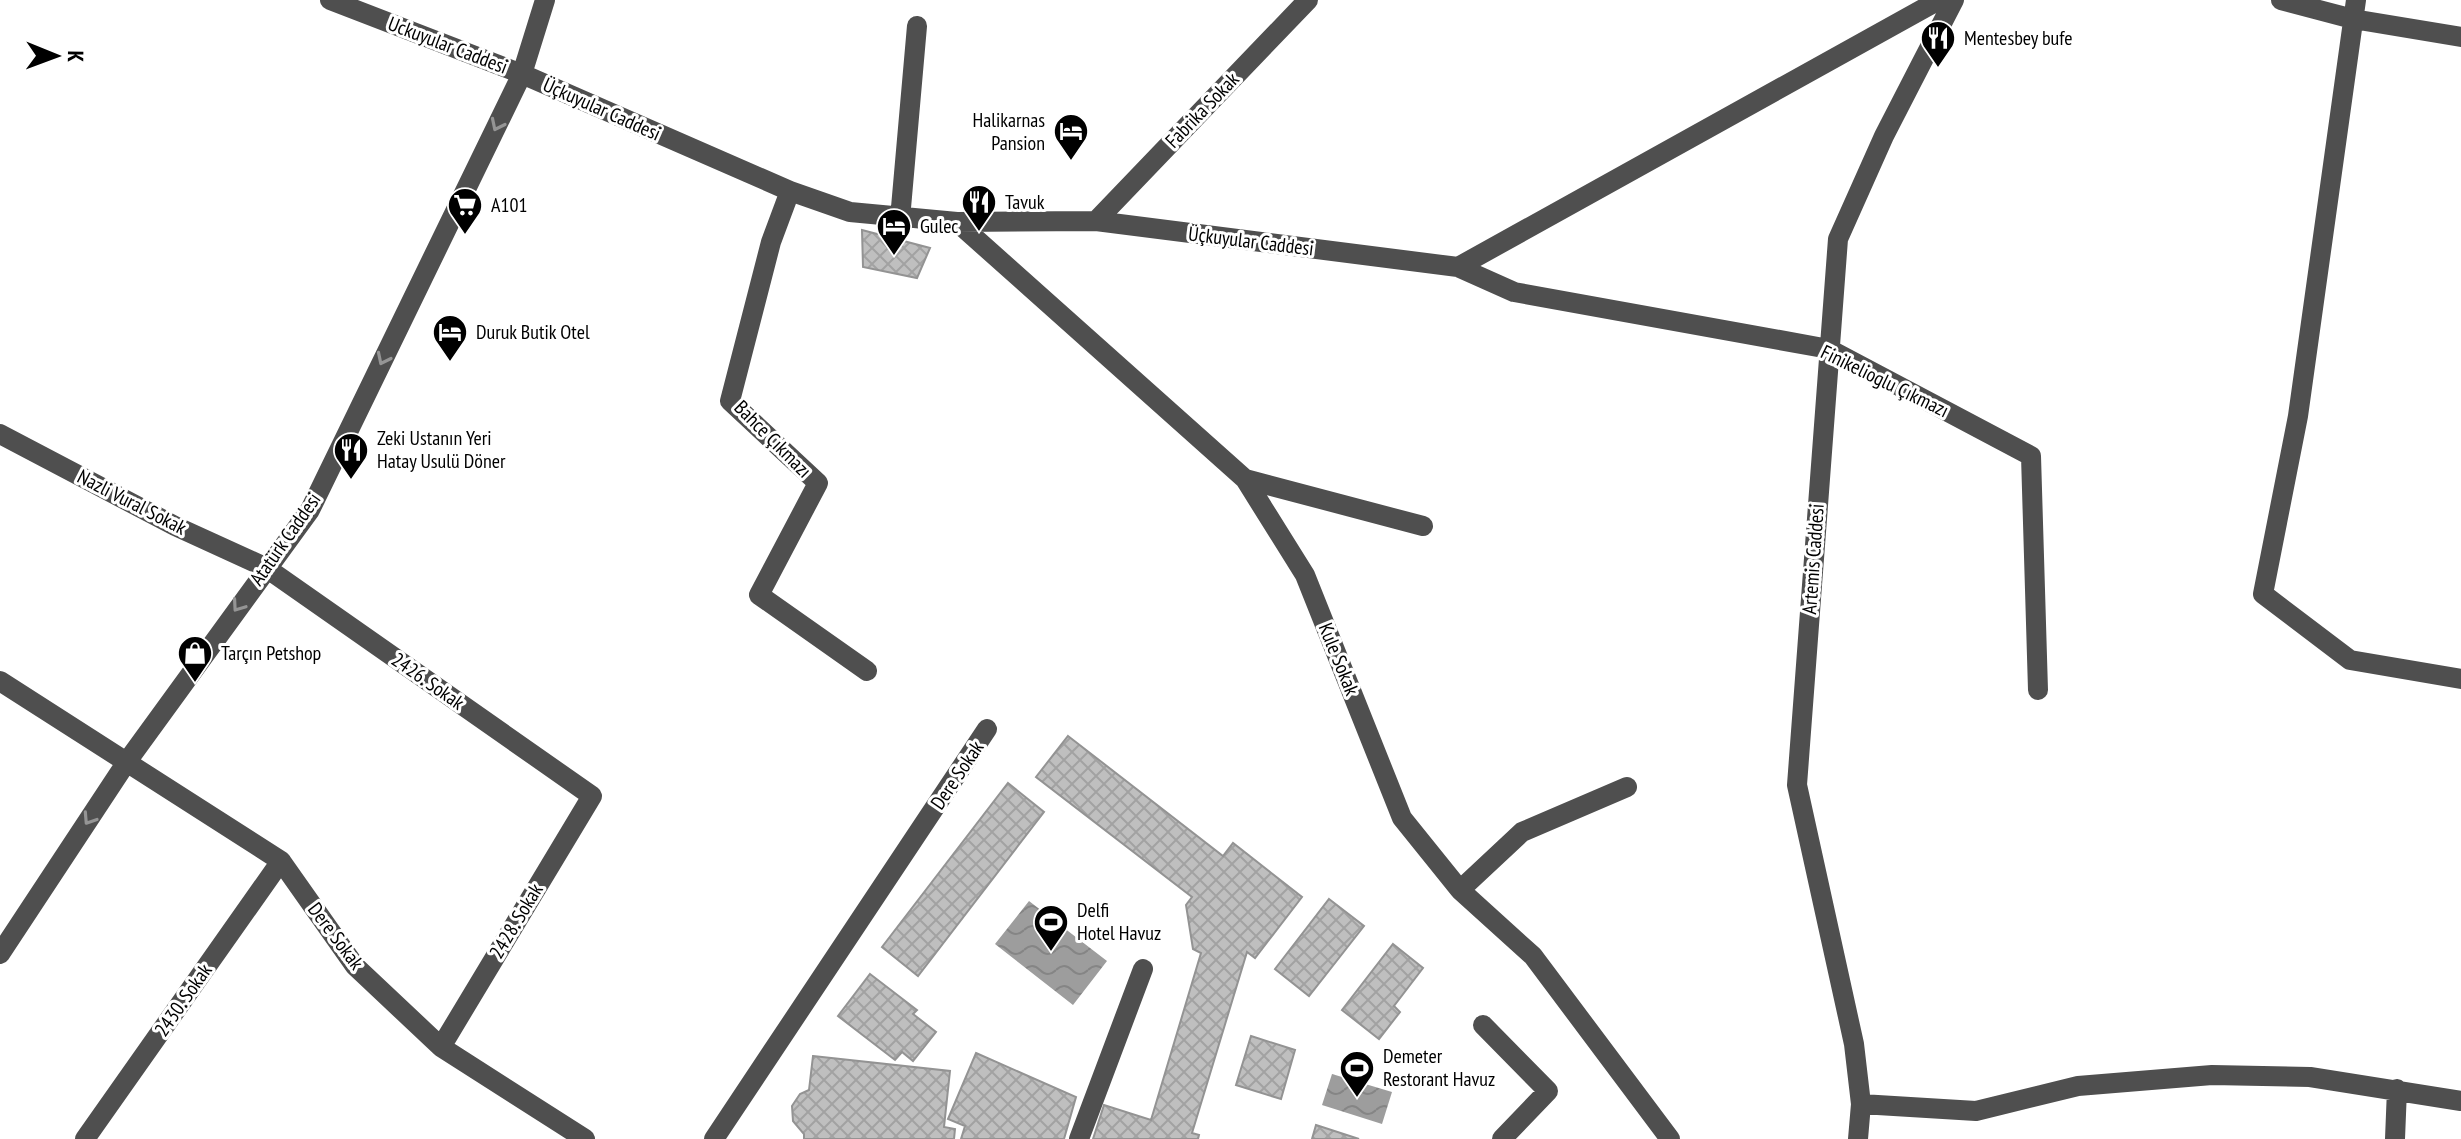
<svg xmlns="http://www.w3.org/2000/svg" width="2461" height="1139" font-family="'PT Sans Narrow',sans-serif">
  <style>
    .water { fill: url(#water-waves) }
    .building { fill: url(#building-cross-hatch); stroke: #939393; stroke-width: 2 }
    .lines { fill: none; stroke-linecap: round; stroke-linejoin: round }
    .minor { stroke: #4f4f4f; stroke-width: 20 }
    .oneway { stroke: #959595 }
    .labels { text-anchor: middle; stroke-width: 6; stroke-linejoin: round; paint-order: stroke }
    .poi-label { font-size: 20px; fill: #000; stroke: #fff; text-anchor: start }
    .street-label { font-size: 20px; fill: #000; stroke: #fff }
  </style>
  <defs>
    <pattern id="water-waves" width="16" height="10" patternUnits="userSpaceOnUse" patternTransform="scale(2)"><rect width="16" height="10" fill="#9d9d9d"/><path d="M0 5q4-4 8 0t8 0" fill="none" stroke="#858585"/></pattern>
    <pattern id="building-cross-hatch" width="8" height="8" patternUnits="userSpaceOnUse" patternTransform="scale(2)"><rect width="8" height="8" fill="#bfbfbf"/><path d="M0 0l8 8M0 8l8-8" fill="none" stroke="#a2a2a2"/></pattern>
  </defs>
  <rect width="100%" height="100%" fill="#fff"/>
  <path class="water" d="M1029 901 1107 961 1073 1005 995 944Z
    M1332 1074 1392 1092 1382 1124 1322 1105Z"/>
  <path class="building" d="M862 230 930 248 917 278 863 267Z
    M1068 736 1223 856 1233 843 1302 897 1255 958 1247 952 1192 1133 1199 1135 1198 1139H1093L1104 1105 1151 1120 1201 953 1193 949 1186 905 1192 897 1036 777Z
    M1008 783 1044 812 918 976 882 947Z
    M1329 899 1364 926 1309 996 1275 969Z
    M1393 944 1423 968 1394 1006 1400 1012 1379 1039 1342 1010Z
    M870 974 917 1010 913 1014 936 1032 913 1061 902 1052 895 1060 838 1016Z
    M1251 1036 1295 1050 1281 1099 1236 1085Z
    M976 1053 1076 1097 1064 1139H961L965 1126 948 1119Z
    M813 1056 950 1071 944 1127 955 1129 954 1139H804V1134L793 1121 792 1106 800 1094 809 1090Z
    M1316 1125 1359 1139H1312Z"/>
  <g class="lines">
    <path class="minor" d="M330 0 522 74 790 191 850 212 957 222 1096 221 1458 267 1939 0
      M2281 0 2353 19 2461 37
      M2356 0 2298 416 2263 594 2350 660 2461 679
      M790 191 771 242 730 401 818 483 759 595 867 671
      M900 219 917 26
      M1096 221 1308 0
      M957 222 1245 479 1305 575 1402 818 1460 890 1533 956 1670 1139
      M1458 267 1514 292 1829 349 2031 456 2038 690
      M0 434 175 526 265 567 592 796 441 1047
      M1245 479 1423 526
      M0 681 281 861 355 966 441 1047 585 1139
      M1460 890 1522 832 1627 787
      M0 954 126 763 310 510 522 74 545 0
      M1483 1025 1548 1091 1502 1139
      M1861 1104 1976 1111 2078 1086 2212 1075 2310 1077 2461 1101
      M85 1139 281 861
      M714 1139 987 729
      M1079 1139 1143 969
      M1858 1139 1861 1104 1854 1044 1797 785 1838 239 1884 136 1954 0
      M2395 1139 2397 1089"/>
  </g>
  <defs><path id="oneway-chevron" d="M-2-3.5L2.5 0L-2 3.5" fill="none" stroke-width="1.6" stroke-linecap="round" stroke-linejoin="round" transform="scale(2)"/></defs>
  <g class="oneway">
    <use href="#oneway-chevron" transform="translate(497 125) rotate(116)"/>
    <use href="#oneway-chevron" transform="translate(383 359) rotate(116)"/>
    <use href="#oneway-chevron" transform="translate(238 606) rotate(125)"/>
    <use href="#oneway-chevron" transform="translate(89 819) rotate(123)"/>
  </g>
  <defs>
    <g id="restaurant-pin" transform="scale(1.8)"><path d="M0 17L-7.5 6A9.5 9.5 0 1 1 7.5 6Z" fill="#000" stroke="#fff"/><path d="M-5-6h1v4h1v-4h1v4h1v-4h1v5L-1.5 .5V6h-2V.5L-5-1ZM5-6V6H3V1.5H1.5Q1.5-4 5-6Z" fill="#fff"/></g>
    <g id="hotel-pin" transform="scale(1.8)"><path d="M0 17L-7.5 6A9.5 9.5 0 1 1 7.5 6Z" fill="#000" stroke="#fff"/><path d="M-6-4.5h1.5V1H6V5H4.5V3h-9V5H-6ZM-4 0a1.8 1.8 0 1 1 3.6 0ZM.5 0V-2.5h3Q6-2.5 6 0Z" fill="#fff"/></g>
    <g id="supermarket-pin" transform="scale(1.8)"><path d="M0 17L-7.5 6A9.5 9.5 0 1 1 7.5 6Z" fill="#000" stroke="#fff"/><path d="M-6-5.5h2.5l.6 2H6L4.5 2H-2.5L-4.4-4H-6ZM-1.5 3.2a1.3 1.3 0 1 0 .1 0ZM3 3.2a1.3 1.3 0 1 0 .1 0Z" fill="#fff"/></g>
    <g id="shop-pin" transform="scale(1.8)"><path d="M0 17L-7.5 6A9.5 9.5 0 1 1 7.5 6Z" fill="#000" stroke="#fff"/><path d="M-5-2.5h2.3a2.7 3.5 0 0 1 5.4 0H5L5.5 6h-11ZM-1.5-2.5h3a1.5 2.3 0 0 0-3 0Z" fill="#fff"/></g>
    <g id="stadium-pin" transform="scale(1.8)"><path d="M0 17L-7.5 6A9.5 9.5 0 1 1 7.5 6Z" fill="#000" stroke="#fff"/><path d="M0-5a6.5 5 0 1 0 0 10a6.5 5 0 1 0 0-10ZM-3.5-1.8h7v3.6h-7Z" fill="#fff"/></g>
  </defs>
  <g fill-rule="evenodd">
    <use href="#restaurant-pin" x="1938" y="38"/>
    <use href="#hotel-pin" x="1071" y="131"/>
    <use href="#restaurant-pin" x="979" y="202"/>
    <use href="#supermarket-pin" x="465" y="205"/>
    <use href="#hotel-pin" x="894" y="226"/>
    <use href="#hotel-pin" x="450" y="332"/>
    <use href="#restaurant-pin" x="351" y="450"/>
    <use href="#shop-pin" x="195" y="653"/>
    <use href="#stadium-pin" x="1051" y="922"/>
    <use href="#stadium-pin" x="1357" y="1068"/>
  </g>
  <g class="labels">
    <g class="poi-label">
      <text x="1964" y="45">Mentesbey bufe</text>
      <text x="1045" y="127" text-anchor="end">Halikarnas<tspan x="1045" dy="23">Pansion</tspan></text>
      <text x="1005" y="209">Tavuk</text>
      <text x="491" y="212">A101</text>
      <text x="920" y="233">Gulec</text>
      <text x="476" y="339">Duruk Butik Otel</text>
      <text x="377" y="445">Zeki Ustanın Yeri<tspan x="377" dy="23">Hatay Usulü Döner</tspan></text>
      <text x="221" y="660">Tarçın Petshop</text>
      <text x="1077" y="917">Delfi<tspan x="1077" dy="23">Hotel Havuz</tspan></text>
      <text x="1383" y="1063">Demeter<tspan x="1383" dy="23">Restorant Havuz</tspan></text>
    </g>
    <g class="street-label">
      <text transform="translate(448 45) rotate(21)" y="7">Uckuyular Caddesi</text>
      <text transform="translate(602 109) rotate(24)" y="7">Üçkuyular Caddesi</text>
      <text transform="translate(1202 110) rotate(-46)" y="7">Fabrika Sokak</text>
      <text transform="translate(1251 241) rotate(7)" y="7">Üçkuyular Caddesi</text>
      <text transform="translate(1885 381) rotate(26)" y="7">Finikelioglu Çıkmazı</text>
      <text transform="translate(773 439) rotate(45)" y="7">Bahce Çıkmazı</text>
      <text transform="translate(132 502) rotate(27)" y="7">Nazli Vural Sokak</text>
      <text transform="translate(285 539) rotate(-55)" y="7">Atatürk Caddesi</text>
      <text transform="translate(1813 559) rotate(-86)" y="7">Artemis Caddesi</text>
      <text transform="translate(1339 659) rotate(68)" y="7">Kule Sokak</text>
      <text transform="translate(428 681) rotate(35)" y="7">2426. Sokak</text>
      <text transform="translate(957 775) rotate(-56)" y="7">Dere Sokak</text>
      <text transform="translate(516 921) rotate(-59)" y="7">2428. Sokak</text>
      <text transform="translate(336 936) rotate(53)" y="7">Dere Sokak</text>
      <text transform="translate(183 1000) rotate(-55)" y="7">2430. Sokak</text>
    </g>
  </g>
  <g transform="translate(56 56) rotate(91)" stroke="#ffffff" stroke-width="6" paint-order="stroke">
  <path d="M0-6L14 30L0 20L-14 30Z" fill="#000000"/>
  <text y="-12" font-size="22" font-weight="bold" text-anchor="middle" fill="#000000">K</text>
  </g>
</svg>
